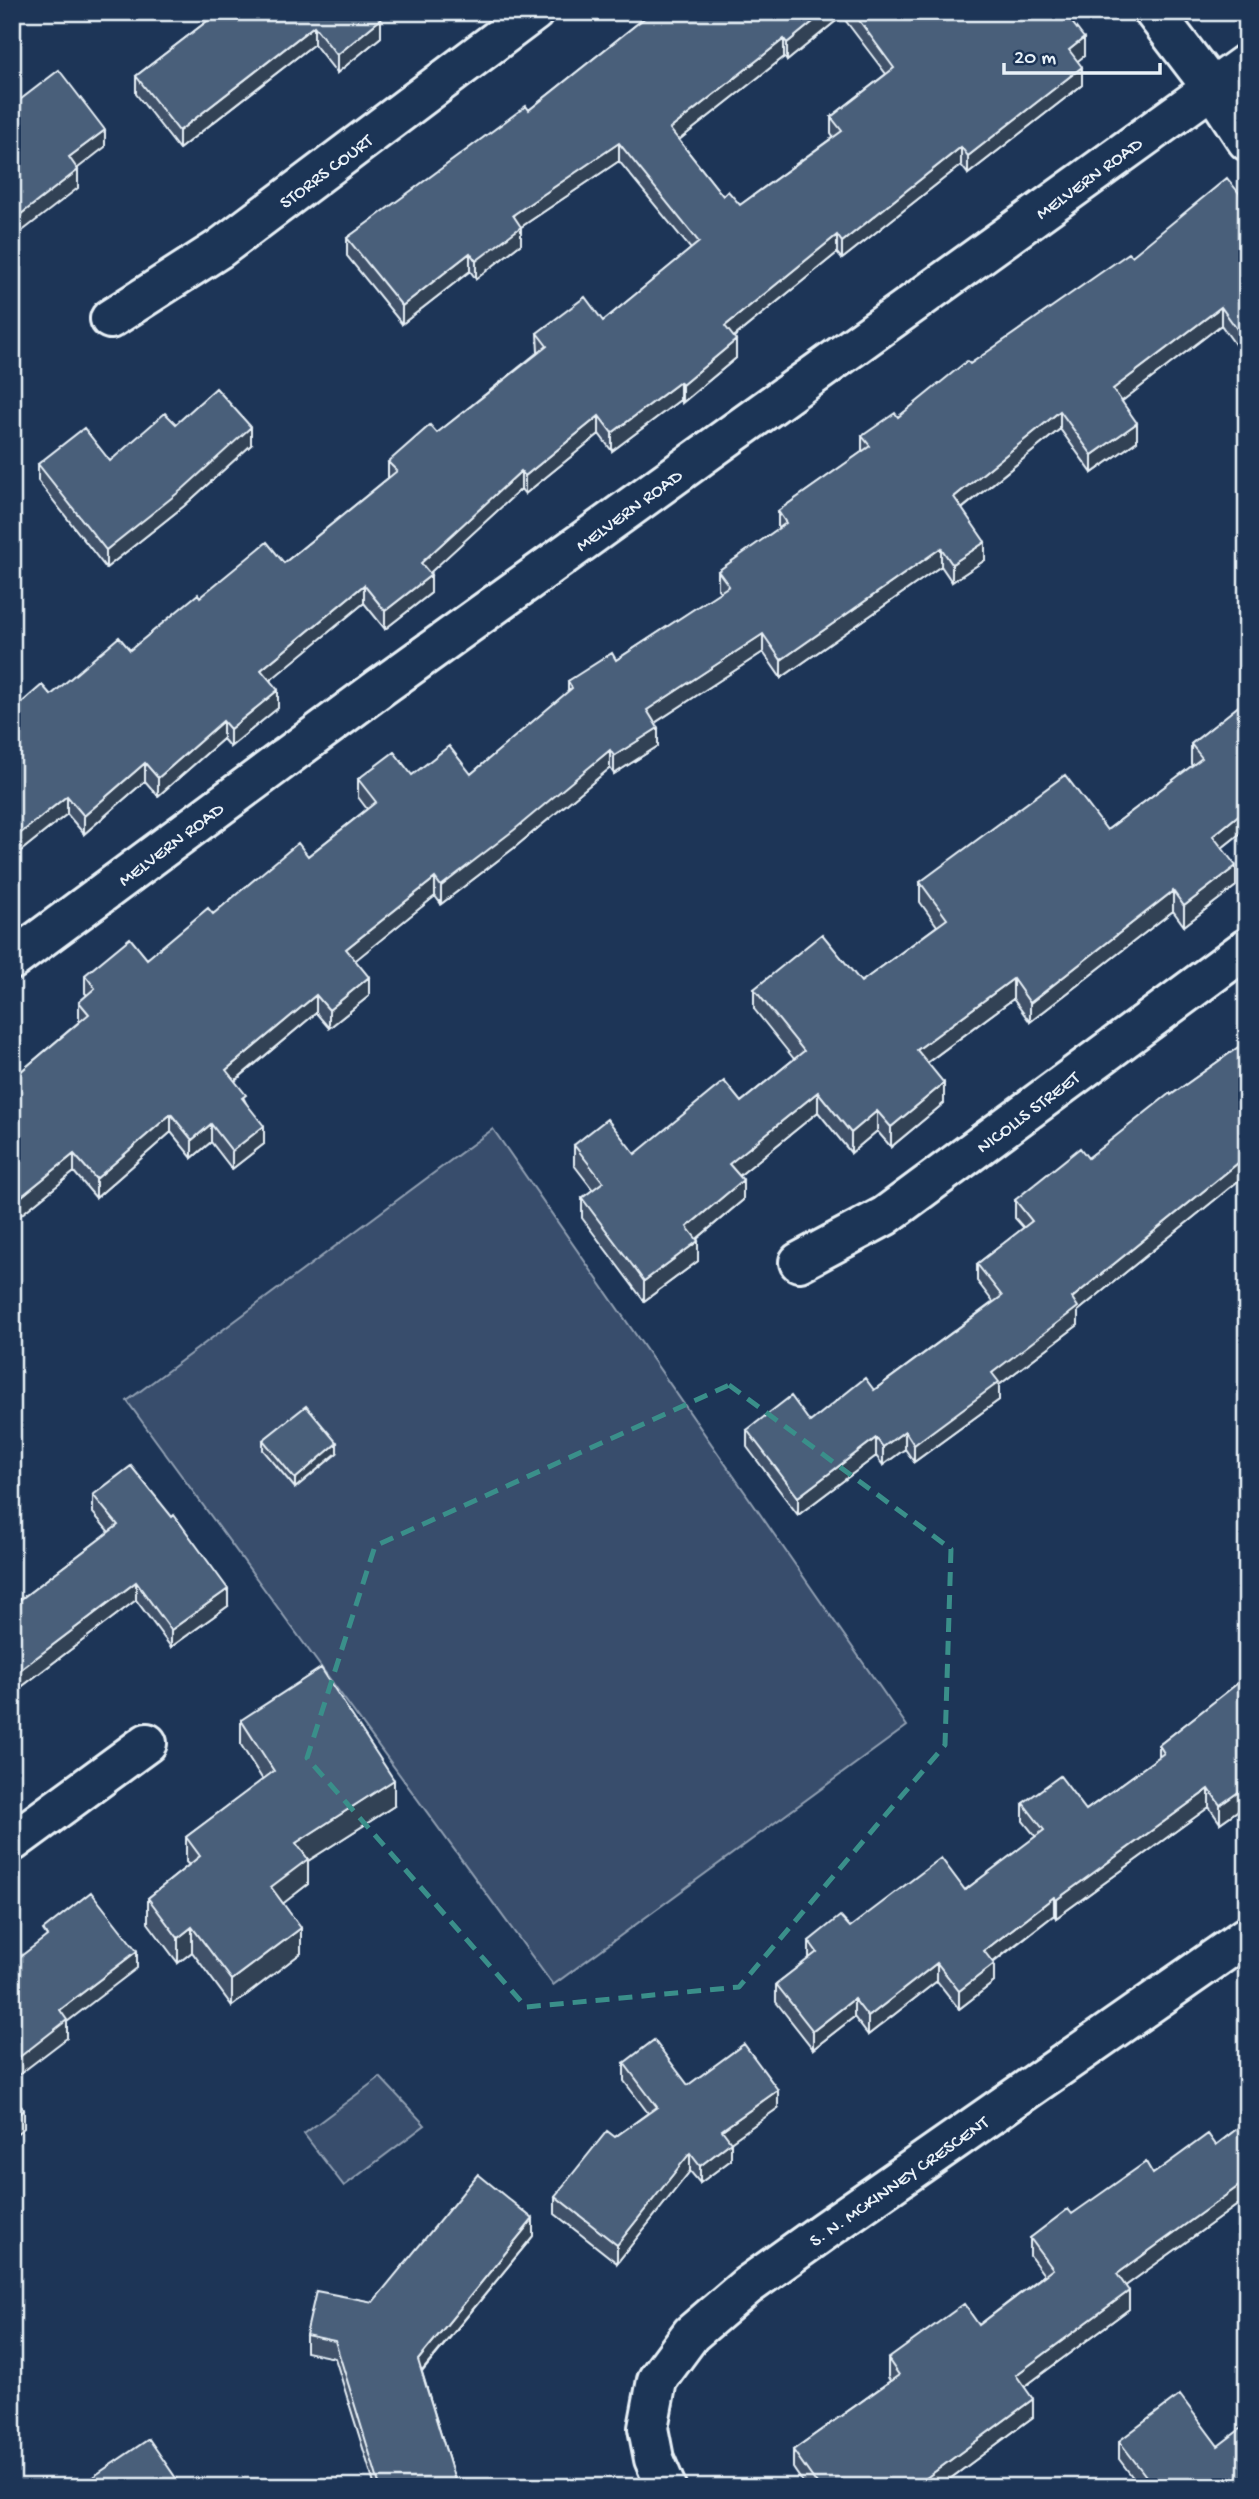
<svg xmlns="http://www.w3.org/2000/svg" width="1259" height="2499" font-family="'Gochi Hand',sans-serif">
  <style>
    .green { fill: #374d6c; stroke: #909fb2; stroke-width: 2 }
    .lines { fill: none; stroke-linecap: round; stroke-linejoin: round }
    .minor-casing { stroke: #e8f1f8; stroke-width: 44 }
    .minor { stroke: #1d3557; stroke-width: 38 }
    .wall { fill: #3f5169; stroke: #e8f1f8; stroke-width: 2; fill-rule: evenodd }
    .shaded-wall { fill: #334255; stroke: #e8f1f8; stroke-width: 2 }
    .building { fill: #495e7a; stroke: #e8f1f8; stroke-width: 2 }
    .marked { fill: none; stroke: #3a8f8a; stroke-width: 5; stroke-dasharray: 14 9; stroke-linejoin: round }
    .labels { text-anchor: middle; stroke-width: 5; stroke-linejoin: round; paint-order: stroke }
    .street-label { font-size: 19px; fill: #e8f1f8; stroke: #1d3557 }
  </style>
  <rect width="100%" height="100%" fill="#1d3557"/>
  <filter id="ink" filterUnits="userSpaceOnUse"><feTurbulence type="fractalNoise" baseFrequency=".0143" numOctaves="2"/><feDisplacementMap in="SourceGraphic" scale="14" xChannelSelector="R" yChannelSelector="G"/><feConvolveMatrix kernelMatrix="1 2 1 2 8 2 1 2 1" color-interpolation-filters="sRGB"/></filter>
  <g filter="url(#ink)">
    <path class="green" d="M493 1129 907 1726 553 1985 127 1401Z
      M380 2077 425 2125 344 2186 304 2134Z"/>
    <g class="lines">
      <g class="minor-casing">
        <path id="minor" d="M1154 12 1212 88 1247 141
          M110 319 219 249 534 12
          M12 960 378 689 1247 63
          M799 1262 885 1216 1247 948
          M12 1842 147 1743
          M666 2487 654 2459 648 2428 657 2380 691 2334 747 2286 824 2231 1247 1936"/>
      </g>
      <use href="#minor" class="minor"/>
    </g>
    <path class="wall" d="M219 12H376L381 37 337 73 314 44 179 149 136 94V76Z
      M652 12H1064L1084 56 1077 61 1082 85 968 174 961 165 842 259 837 253 734 337 736 358 682 403 680 400 612 451 599 434 525 494 521 489 429 573 431 593 385 629 364 603 270 680 278 708 230 747 223 739 158 796 145 781 84 834 67 814 12 858V711L51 695 130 650 200 597 284 563 388 478V462L437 433 538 352 537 333 603 321 691 249 619 161 521 227V244L476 279 470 271 402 324 347 256V238L529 110ZM842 16 886 74 831 117V134L833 137 740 205 723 196 679 140 784 57 787 61Z
      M1247 203V361L1221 325 1122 401 1137 441 1092 473 1060 429 962 509 985 560 952 582 941 566 781 678 763 652 655 723 658 746 614 774 610 768 514 848 441 904 435 896 355 960 369 996 329 1028 316 1013 235 1081 246 1103 264 1144 232 1169 211 1142 192 1158 171 1132 96 1198 74 1172 12 1222V1079L80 1021 79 1020V1002L87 995 85 993V975L147 959 213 914 308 856 367 809 358 797V779L412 775 471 774 568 692V681L616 660 721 592 718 589V571L778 529V511L862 452V436L898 417 970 364 1132 256Z
      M251 445 184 506 106 568 38 481V464L110 461Z
      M1247 692V828L1222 848 1236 886 1184 926 1173 911 1030 1022 1013 999 927 1063 944 1103 891 1147 877 1131 851 1153 818 1112 739 1176 743 1200 697 1239 698 1261 644 1301 582 1218V1198L593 1190 574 1165V1145L635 1154 741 1102 794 1059 754 1009V989L861 982 937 926 920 902V882L1107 830 1192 766 1191 764V744L1242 704V695Z
      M1247 1041V1182L1243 1177 1078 1311V1325L999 1385V1400L914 1462 905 1449 883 1465 876 1456 798 1515 747 1447V1430L810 1422 874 1390 993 1302 977 1281V1264L1024 1228 1015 1218V1200L1088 1158 1171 1095Z
      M263 1440 337 1453 295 1488 263 1450Z
      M93 1495 228 1606 171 1647 136 1600 12 1694V1606L109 1532 93 1513Z
      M1247 1676V1804L1220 1823 1209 1807 1056 1918 1054 1915 993 1963 994 1982 959 2009 937 1981 868 2035 854 2017 813 2049 776 2002V1984L809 1959V1941L965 1890 1036 1837 1023 1821V1803L1086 1810 1159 1757V1745Z
      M241 1720 394 1806 308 1861V1884L283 1903 301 1953 232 2006 192 1952 178 1963 148 1923V1898L189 1865 186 1862V1837L263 1780 241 1745Z
      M624 2063 688 2085 778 2108 731 2141V2160L700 2183 690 2171 617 2263 555 2214V2196L615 2137 648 2113 624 2081Z
      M1247 2121V2198L1125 2286 1129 2309 1024 2387 1033 2417 939 2487H806L793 2468V2450L890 2381 888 2377V2359L979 2325 1044 2275 1030 2256V2238L1072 2214 1153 2174 1216 2145Z
      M533 2236 422 2372 457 2487H375L335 2358 306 2352V2335L373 2302Z
      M1119 2441 1218 2446 1247 2487H1140L1119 2459Z"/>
    <path class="shaded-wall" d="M825 12H842V16L787 61V43Z
      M381 19V37L337 73V55Z
      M314 26V44L179 149V131Z
      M1084 38V56L1069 68V50Z
      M784 39V57L670 147V129Z
      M1082 67V85L968 174V156Z
      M105 130V147L69 175V157Z
      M619 143V161L521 227V244L476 279V261L513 215Z
      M961 147V165L842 259V242Z
      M78 170V188L12 239V221Z
      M837 235V253L725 344V326Z
      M470 253V271L402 324V306Z
      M1221 307V325L1113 408V389Z
      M736 340V358L682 403V385Z
      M680 382V400L612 451V433Z
      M1060 411V429L954 515V497Z
      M599 416V434L525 494V476Z
      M1137 423V441L1092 473V455Z
      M251 427V445L184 506 106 568V550Z
      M521 471V489L421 581V563Z
      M985 542V560L952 582V564Z
      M941 548V566L781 678V660Z
      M431 575V593L385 629V611Z
      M364 585V603L261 688V670Z
      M763 634V652L647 728V710Z
      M278 690V708L230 747V729Z
      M223 721V739L158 796V778Z
      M658 728V746L614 774V756Z
      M610 750V768L514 848 441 904V886Z
      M145 763V781L84 834V816Z
      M67 796V814L12 858V840Z
      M1247 808V828L1213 855V836Z
      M1236 866V886L1184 926V906Z
      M435 878V896L346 968V949Z
      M1173 891V911L1030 1022V1003Z
      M369 977V996L329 1028V1010Z
      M1013 979V999L917 1070V1050Z
      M316 995V1013L226 1088V1070Z
      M944 1083V1103L891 1147V1127Z
      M818 1092V1112L729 1184V1164Z
      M877 1111V1131L851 1153V1133Z
      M171 1114V1132L96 1198V1179Z
      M211 1124V1142L192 1158V1140Z
      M264 1126V1144L232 1169V1151Z
      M74 1154V1172L12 1222V1204Z
      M1243 1159V1177L1078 1311V1325L999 1385V1400L914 1462V1445L1072 1298Z
      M743 1180V1200L687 1247V1227Z
      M698 1241V1261L644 1301V1281Z
      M905 1431V1449L883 1465V1447Z
      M876 1438V1456L798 1515V1497Z
      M337 1443V1453L295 1488V1479Z
      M136 1582V1600L12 1694V1676Z
      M228 1589V1606L171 1647V1630Z
      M394 1780V1806L308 1861V1884L271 1913V1887L296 1843Z
      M1247 1786V1804L1220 1823V1805Z
      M1209 1789V1807L1056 1918V1900Z
      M1054 1897V1915L984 1969V1951Z
      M192 1927V1952L178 1963V1938Z
      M301 1928V1953L232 2006V1980Z
      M137 1951V1968L67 2022V2038L12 2080V2063L60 2010Z
      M937 1963V1981L868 2035V2017Z
      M994 1964V1982L959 2009V1991Z
      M854 1999V2017L813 2049V2031Z
      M778 2090V2108L722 2148V2130Z
      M24 2110V2128L12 2137V2119Z
      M731 2142V2160L700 2183V2166Z
      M690 2153V2171L617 2263V2245Z
      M1247 2180V2198L1117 2292V2274Z
      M533 2219V2236L418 2376V2360Z
      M1129 2291V2309L1016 2393V2375Z
      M1033 2399V2417L939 2487H914Z"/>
    <path class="building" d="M219 12H376L381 19 337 55 314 26 179 131 136 76Z
      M652 12H825L787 43 784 39 670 129 723 196 728 191 740 205 842 131 831 117 894 68 853 12H1064L1084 38 1069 50 1082 67 968 156 961 147 842 242 837 235 725 326 736 340 682 385 680 382 612 433 599 416 525 476 521 471 421 563 431 575 385 611 364 585 261 670 278 690 230 729 223 721 158 778 145 763 84 816 67 796 12 840V711L42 685 51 695 119 637 130 650 198 594 200 597 267 542 284 563 397 471 388 462 430 425 437 433 547 346 537 333 585 297 603 321 699 242 619 143 513 215 521 227 476 261 470 253 402 306 347 238 526 106 529 110Z
      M59 70 105 130 69 157 78 170 12 221V106Z
      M1227 178 1247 203V343L1221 307 1113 389 1137 423 1092 455 1060 411 954 497 985 542 952 564 941 548 781 660 763 634 647 710 658 728 614 756 610 750 514 830 441 886 435 878 346 949 369 977 329 1010 316 995 226 1070 246 1095 242 1098 264 1126 232 1151 211 1124 192 1140 171 1114 96 1179 74 1154 12 1204V1079L89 1014 79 1002 95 988 85 975 130 938 147 959 208 908 213 914 298 843 308 856 376 802 358 779 394 752 412 775 449 746 471 774 572 688 568 681 612 653 616 660 729 586 718 571 786 523 778 511 870 446 862 436 895 413 898 417 967 361 970 364 1129 253 1132 256Z
      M216 388 251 427 184 488 106 550 38 464 84 428 110 461 165 413 176 424Z
      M1247 692V808L1213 836 1236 866 1184 906 1173 891 1030 1003 1013 979 917 1050 944 1083 891 1127 877 1111 851 1133 818 1092 729 1164 743 1180 687 1227 698 1241 644 1281 582 1198 603 1182 574 1145 607 1119 635 1154 724 1081 741 1102 804 1051 754 989 822 934 861 982 947 919 920 882 1065 775 1107 830 1202 758 1191 744 1246 700 1242 695Z
      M1247 1041V1164L1243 1159 1072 1298 1078 1307 992 1373 999 1382 914 1445 905 1431 883 1447 876 1438 798 1497 747 1430 791 1396 810 1422 865 1378 874 1390 1002 1296 977 1264 1032 1221 1015 1200 1080 1148 1088 1158 1170 1093 1171 1095Z
      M306 1406 337 1443 295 1479 263 1440Z
      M131 1466 172 1517 174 1515 228 1589 171 1630 136 1582 12 1676V1606L118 1525 93 1495Z
      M321 1668 394 1780 296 1843 308 1859 271 1887 301 1928 232 1980 192 1927 178 1938 148 1898 200 1856 186 1837 274 1771 241 1720Z
      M1247 1676V1786L1220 1805 1209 1789 1056 1900 1054 1897 984 1951 994 1964 959 1991 937 1963 868 2017 854 1999 813 2031 776 1984 817 1952 809 1941 840 1916 850 1927 941 1858 965 1890 1044 1830 1023 1803 1060 1776 1086 1810 1164 1753 1159 1745Z
      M91 1892 137 1951 60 2010 67 2020 12 2063V1963L47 1936 43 1930Z
      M654 2040 688 2085 744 2044 778 2090 722 2130 731 2142 700 2166 690 2153 617 2245 555 2196 607 2131 615 2137 657 2107 624 2063Z
      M12 2093 24 2110 12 2119Z
      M1247 2121V2180L1117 2274 1129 2291 1016 2375 1033 2399 914 2487H819L793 2450 899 2375 888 2359 964 2304 979 2325 1053 2269 1030 2238 1068 2209 1072 2214 1146 2162 1153 2174 1208 2134 1216 2145Z
      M478 2174 533 2219 418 2360 457 2487H380L335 2341 306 2335 316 2291 373 2302Z
      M1180 2395 1218 2446 1247 2424V2487H1141L1149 2480 1119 2441Z
      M149 2439 182 2487H78Z"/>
  </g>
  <path class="marked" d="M729 1385 951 1549 945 1745 739 1987 526 2007 307 1758 375 1546Z"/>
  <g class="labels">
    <g class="street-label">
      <text transform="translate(325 170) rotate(-37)" y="7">STORRS COURT</text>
      <text transform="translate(1088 177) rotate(-36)" y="7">MELVERN ROAD</text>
      <text transform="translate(628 509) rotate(-36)" y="7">MELVERN ROAD</text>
      <text transform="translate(170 843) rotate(-37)" y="7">MELVERN ROAD</text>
      <text transform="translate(1027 1111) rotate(-37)" y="7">NICOLLS STREET</text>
      <text transform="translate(898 2180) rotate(-35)" y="7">S. N. MCKINNEY CRESCENT</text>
    </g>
  </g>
  <rect width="1259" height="2499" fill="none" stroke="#1d3557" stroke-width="42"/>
  <rect x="21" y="21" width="1217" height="2457" fill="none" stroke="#e8f1f8" stroke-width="2.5" filter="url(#ink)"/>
  <path d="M1004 63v10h156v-10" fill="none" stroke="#e8f1f8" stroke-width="3.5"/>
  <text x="1014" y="63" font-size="21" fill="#e8f1f8" stroke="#1d3557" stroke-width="5" paint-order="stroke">20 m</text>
</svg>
